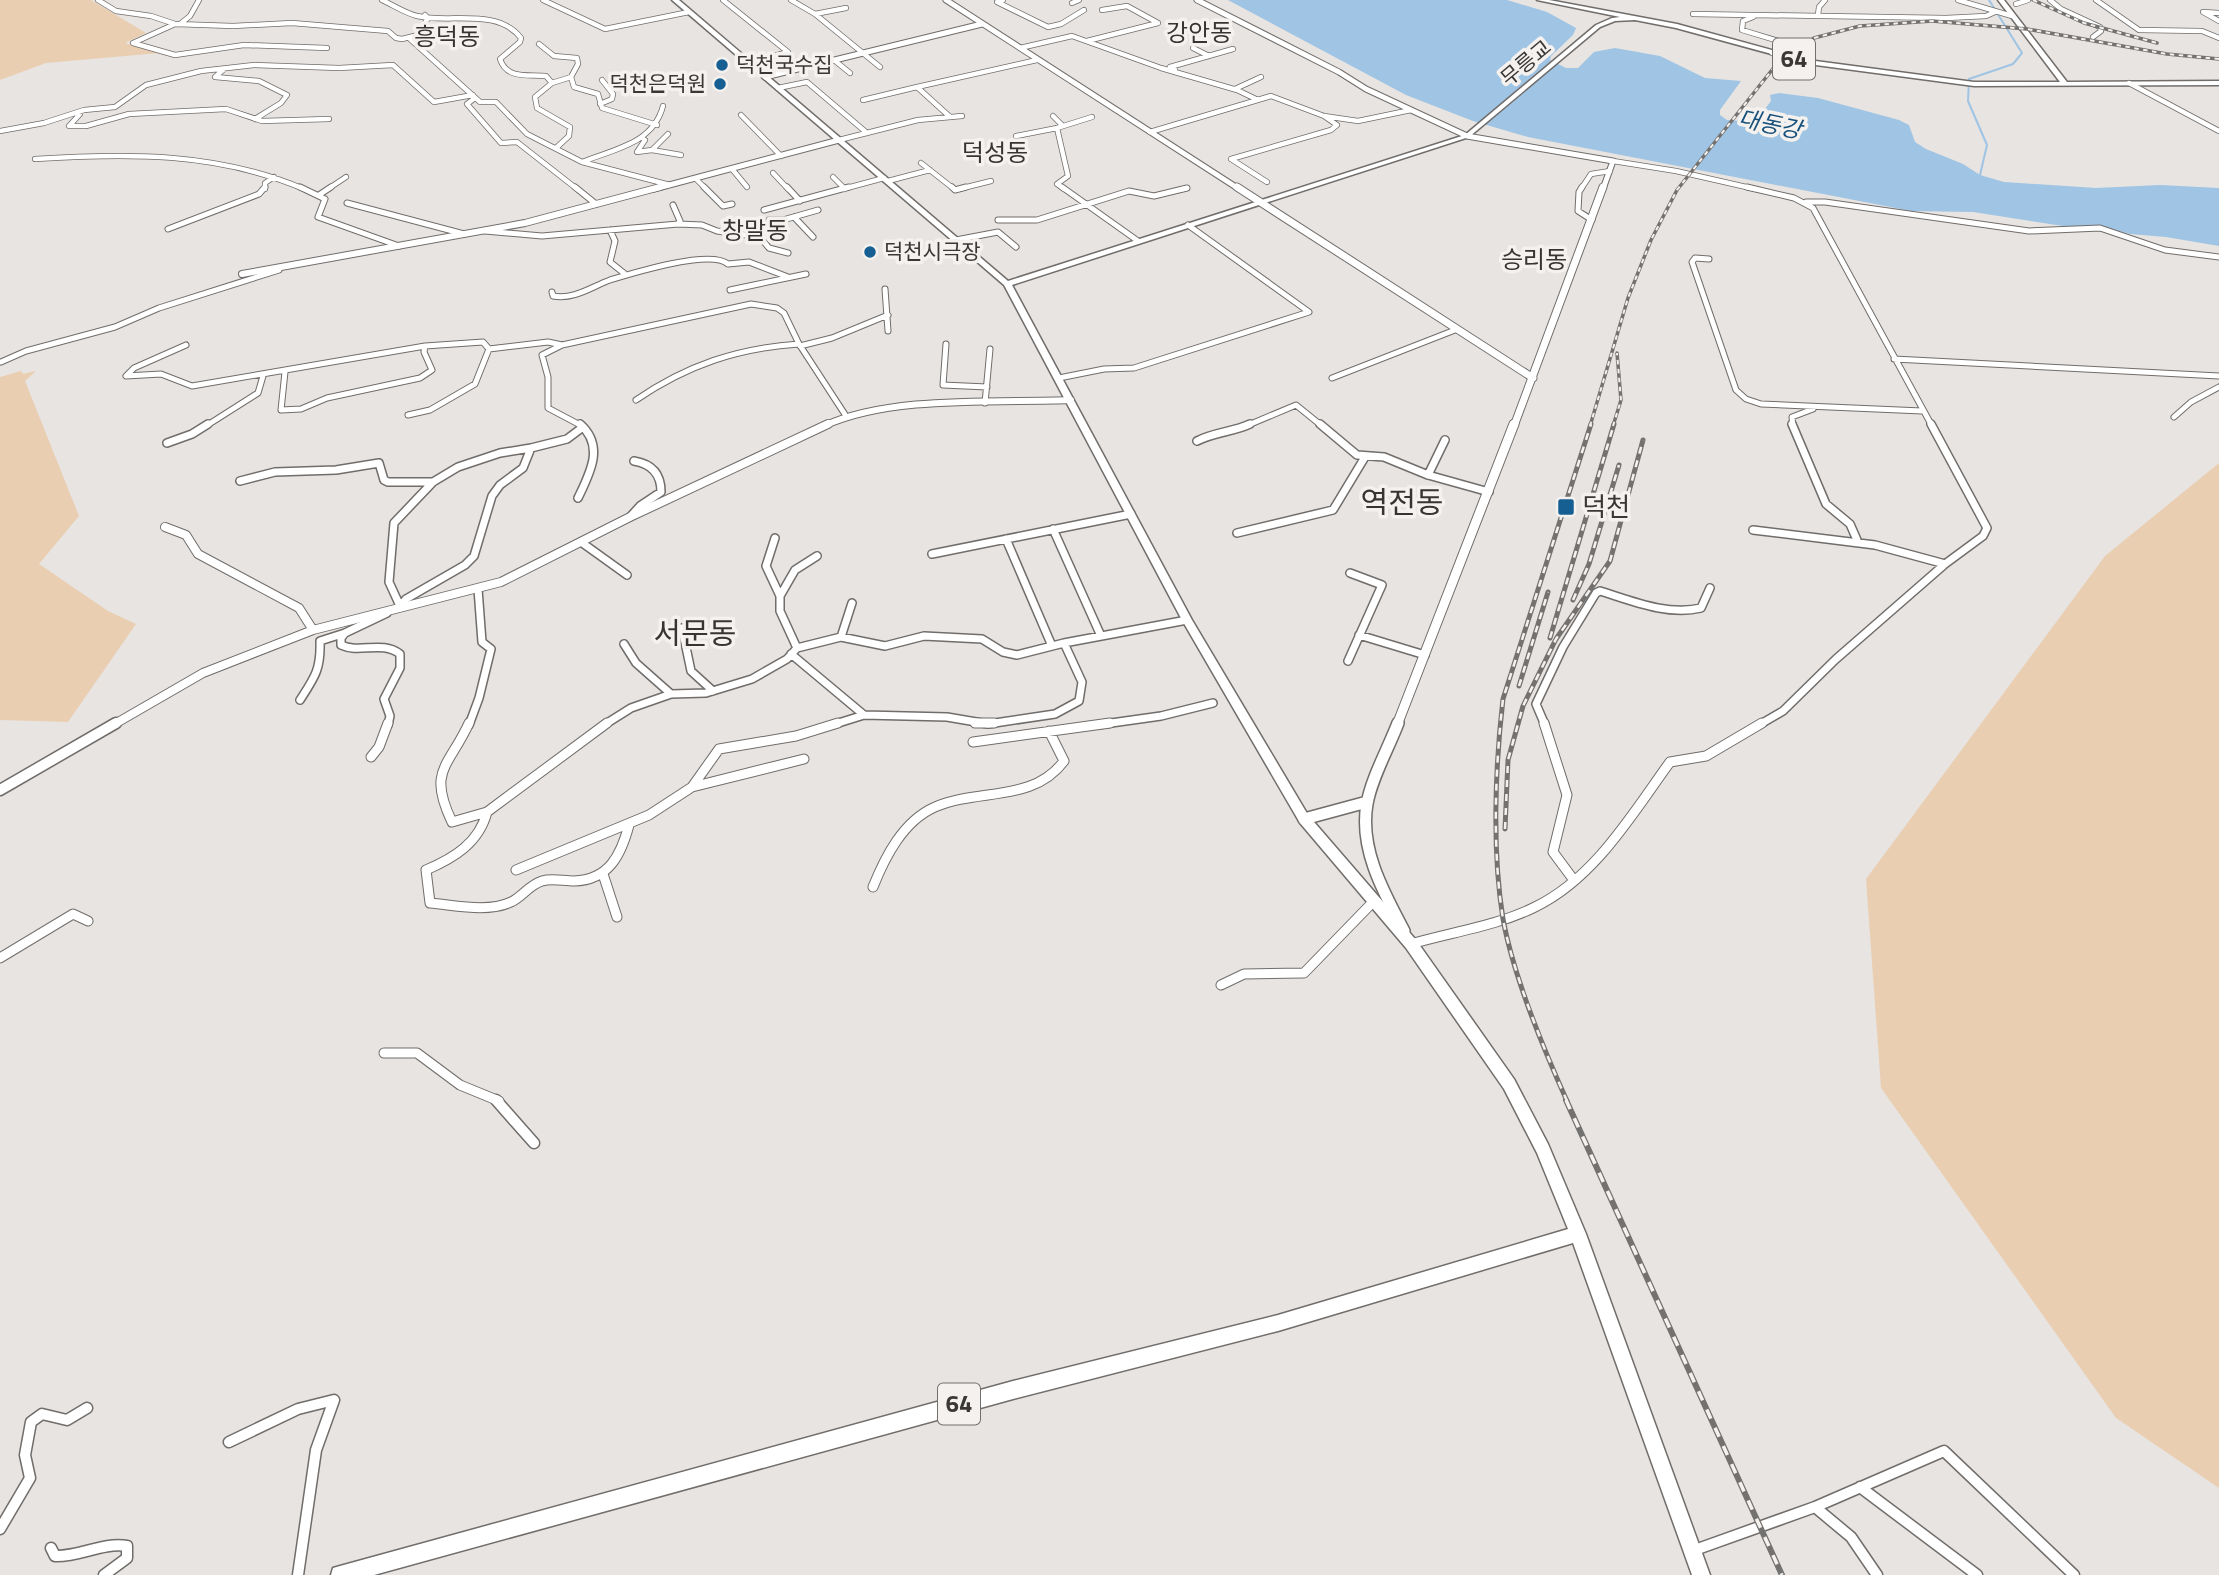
<svg xmlns="http://www.w3.org/2000/svg" width="2219" height="1575" font-family="'Titillium Web','Noto Sans KR',sans-serif">
  <style>
    .green { fill: #eaceb2 }
    .water { fill: #9fc4e4 }
    .lines { fill: none; stroke-linecap: round; stroke-linejoin: round }
    .stream { stroke: #9fc4e4; stroke-width: 2 }
    .minor-far4-casing { stroke: #706d6b; stroke-width: 6 }
    .minor-far3-casing { stroke: #706d6b; stroke-width: 7 }
    .minor-far2-casing { stroke: #706d6b; stroke-width: 10 }
    .minor-far1-casing { stroke: #706d6b; stroke-width: 11 }
    .minor-casing { stroke: #706d6b; stroke-width: 13 }
    .tertiary-far3-casing { stroke: #706d6b; stroke-width: 7 }
    .tertiary-far2-casing { stroke: #706d6b; stroke-width: 8 }
    .tertiary-far1-casing { stroke: #706d6b; stroke-width: 10 }
    .tertiary-casing { stroke: #706d6b; stroke-width: 13 }
    .secondary-far3-casing { stroke: #706d6b; stroke-width: 7 }
    .secondary-far2-casing { stroke: #706d6b; stroke-width: 9 }
    .secondary-far1-casing { stroke: #706d6b; stroke-width: 11 }
    .secondary-casing { stroke: #706d6b; stroke-width: 14 }
    .primary-casing { stroke: #706d6b; stroke-width: 3 }
    .minor-far4 { stroke: #fff; stroke-width: 4.5 }
    .minor-far3 { stroke: #fff; stroke-width: 5 }
    .minor-far2 { stroke: #fff; stroke-width: 7 }
    .minor-far1 { stroke: #fff; stroke-width: 9 }
    .minor { stroke: #fff; stroke-width: 10 }
    .tertiary-far3 { stroke: #fff; stroke-width: 5 }
    .tertiary-far2 { stroke: #fff; stroke-width: 6 }
    .tertiary-far1 { stroke: #fff; stroke-width: 8 }
    .tertiary { stroke: #fff; stroke-width: 10 }
    .secondary-far3 { stroke: #fff; stroke-width: 5 }
    .secondary-far2 { stroke: #fff; stroke-width: 7 }
    .secondary-far1 { stroke: #fff; stroke-width: 9 }
    .secondary { stroke: #fff; stroke-width: 11 }
    .primary { fill: #fff; fill-rule: evenodd }
    .rail-far2-casing { stroke: #747270; stroke-width: 3.5 }
    .rail-far1-casing { stroke: #747270; stroke-width: 5 }
    .rail-casing { stroke: #747270; stroke-width: 6 }
    .rail-far2 { stroke: #f4f1ee; stroke-width: 2; stroke-dasharray: 4.5; stroke-linecap: butt }
    .rail-far1 { stroke: #f4f1ee; stroke-width: 2.5; stroke-dasharray: 7; stroke-linecap: butt }
    .rail { stroke: #f4f1ee; stroke-width: 3.5; stroke-dasharray: 10; stroke-linecap: butt }
    .poi-dot { fill: #165f93; stroke: #f4f1ee; stroke-width: 2.5 }
    .labels { text-anchor: middle; stroke-width: 7; stroke-linejoin: round; paint-order: stroke }
    .far-street-label { font-size: 21px; fill: #393836; stroke: #f4f1ee }
    .far-poi-label { font-size: 21px; fill: #393836; stroke: #f4f1ee; text-anchor: start }
    .far-water-label { font-size: 23px; font-style: italic; fill: #18517b; stroke: #f4f1ee }
    .far-quarter-label { font-size: 24px; fill: #373432; stroke: #f4f1ee }
    .shield { fill: #f4f1ee; stroke: #71706d; stroke-width: 2 }
    .shield-label { font-size: 24px; font-weight: bold; fill: #393836 }
    .poi-label { font-size: 26px; fill: #393836; stroke: #f4f1ee; text-anchor: start }
    .quarter-label { font-size: 30px; fill: #373432; stroke: #f4f1ee }
  </style>
  <rect width="100%" height="100%" fill="#e7e4e1"/>
  <path class="green" d="M0 0H91L146 33 125 43 159 53 46 63 0 80Z
    M21 371 23 374 36 371 25 381 79 516 39 564 108 611 136 624 68 722 0 720V377Z
    M2219 463V1488L2116 1418 1881 1088 1866 879 2105 556Z"/>
  <path class="water" d="M1228 0H1507L1547 12 1576 28 1573 35 1551 56 1550 60 1566 68H1578L1594 52 1615 48 1660 56 1705 78 1741 81 1720 110V115L1727 120 1755 122 1771 101 1770 95 1779 93 1818 98 1899 120 1909 125 1915 142 1926 149 1963 164 1980 175 2004 182 2096 188 2160 185 2219 188V246L2166 237 2130 234 2103 227 2063 226 1973 212 1911 211 1528 137 1473 121 1406 95Z"/>
  <g class="lines">
    <path class="stream" d="M1980 175 1987 145 1968 101 1969 79 2013 64 2022 53 1989 0"/>
    <g class="minor-far4-casing">
      <path id="minor-far4" d="M98 0 116 11 151 16 175 24 233 26 292 23 388 31 396 38 402 39 418 35 428 18 425 15
        M382 0C393 5 405 13 417 16 450 24 497 7 521 38L520 42 500 59C507 80 528 74 546 76L552 83
        M543 0 605 29 689 12
        M723 0 788 52 764 59
        M791 0 815 14 880 67
        M1003 0 997 2 1048 27 1061 24 1084 10
        M1958 0 2012 16
        M2050 0 2061 9 2100 27 2101 31 2093 37
        M2096 0 2139 30 2202 31 2219 38
        M1072 3 1079 0
        M2016 4 2028 0
        M2219 13 2203 12 2219 21
        M815 14 846 8
        M1693 14 1946 18 1986 16 1995 12
        M1818 15 1819 7 1825 0
        M1753 17 1743 21 1742 30 1785 43 1772 53
        M175 24 133 43 175 55 244 45 327 48
        M180 24 190 16 199 0
        M410 39 480 102H496L527 134 582 162 670 185
        M1087 41 1158 23 1127 6 1102 10
        M539 44 554 56 577 58 578 64 571 77 552 83 535 97 537 108 570 127 569 136 556 148
        M1020 48 1072 36 1161 68 1237 90 1258 100
        M1193 48 1209 56
        M834 60 850 73
        M223 70 215 77 259 81 287 95 281 103 255 119
        M1175 70 1170 67 1233 49
        M571 77 574 87 598 94 602 108 657 125
        M2129 83 2219 131
        M917 87 1037 60
        M778 88 807 82 867 133
        M1235 89 1261 77
        M475 98 467 104 501 143 517 142 577 189
        M863 100 917 87 949 116
        M600 104 612 99 613 94 602 80
        M80 114 69 126H86L129 114 226 109 262 121 329 119
        M741 115 781 156
        M1053 116 1062 125
        M0 131 44 123 84 110 115 107 146 85 201 71 254 65 339 68 393 65 434 102 473 95
        M1150 132 1271 96 1324 116 1358 121 1411 110
        M1016 136 1057 128
        M642 138 645 140 637 152 652 150 681 155
        M839 140 918 120 962 116
        M652 150 668 134
        M35 159C128 153 217 152 304 189
        M1613 161 1676 171 1755 189
        M582 162C614 149 653 144 663 106
        M921 163 954 189
        M732 169 747 187
        M773 173 788 189
        M833 177 845 189
        M696 179 706 189
        M888 181 930 170
        M1267 182 1231 159 1331 130 1337 125 1324 116
        M265 189V183L274 177
        M328 189 346 177
        M843 189 884 178
        M959 189 991 181
        M1064 189 1057 184 1068 176 1057 128 1092 117
        M1183 189 1187 188
        M1581 189 1591 174 1610 171"/>
    </g>
    <g class="minor-far3-casing">
      <path id="minor-far3" d="M300 187 325 199 318 217 399 246
        M575 187 596 204
        M704 187 723 206 732 204
        M787 187 800 201
        M952 187 955 190 966 187
        M1062 187 1138 241
        M1582 187 1579 192 1578 211 1592 220
        M1747 187 1794 198 1813 208 1932 426
        M319 195 331 187
        M1806 202H1825L2029 231 2100 228 2165 250 2219 257
        M347 203 464 234
        M673 205 680 221 678 224
        M764 210 849 187
        M794 217 813 237
        M769 220H783L818 210
        M998 220H1037L1129 191 1154 196 1187 188
        M168 229 259 194 265 187
        M610 230 615 241 610 262 625 274
        M485 231 542 236 678 224 702 225 717 231 760 237 769 248 788 253
        M956 240 998 232 1016 247
        M1709 259 1695 258 1692 262 1736 390 1746 399 1761 404 1922 411
        M885 289 888 331
        M730 290 806 274
        M552 292 553 296C574 300 591 287 610 280 633 273 710 249 728 264L749 262 788 277
        M946 344 943 385 987 387
        M186 345 134 368 126 376 161 374 192 386 425 346 483 342 489 349
        M562 345 542 355 548 377V408L582 426
        M800 346 832 338 888 315
        M489 349 548 342 562 345 751 304 777 308 784 313 799 344 846 416
        M1894 359 2219 376
        M1 362 26 351 115 327 159 308 279 270
        M285 372 281 410 301 409 327 398 420 378 432 370 424 352 425 346
        M1059 378 1104 369 1134 368 1309 312 1188 225
        M1332 378 1455 330
        M636 400C687 365 738 348 799 344
        M985 403 990 349
        M408 415 430 410 475 384 489 349
        M2174 417 2191 402 2219 387
        M206 426 258 393 263 376
        M1246 426 1296 405 1322 426
        M1793 426 1792 417 1813 409"/>
    </g>
    <g class="minor-far2-casing">
      <path id="minor-far2" d="M1320 424 1357 455 1384 457 1428 475 1489 492
        M1792 424 1826 504 1850 524 1857 540
        M1197 441C1214 432 1233 432 1250 424
        M167 443 192 434 208 424
        M531 448 523 468 500 485 492 496 474 556 465 565 406 599 400 606 389 582 394 523 433 482 458 467 500 453Z
        M531 448 567 439 583 427
        M1428 475 1445 440
        M240 481 275 472 336 470 379 463 384 480 388 482H433
        M578 498C590 473 605 446 580 424
        M630 517 640 506 661 492C661 474 652 464 634 461
        M1053 529 1101 636
        M1753 530 1875 545 1945 564
        M1237 533 1333 510 1365 457
        M775 538 766 566 780 596V611L797 648
        M1006 539 1052 646
        M581 542 627 575
        M932 554 1131 514
        M780 596 795 570 817 556
        M387 613 345 633 341 638V645C360 654 382 640 400 654V668L384 699 390 716 388 725
        M682 628 691 671 713 691
        M1359 635 1425 655
        M841 637 852 603
        M624 644 636 663 671 694
        M791 654 864 715
        M1348 661 1382 585 1350 573
        M300 700C315 677 321 669 320 641L345 633
        M469 725 479 698 491 649 482 642 478 589
        M604 725 631 708 671 694 706 693 752 679 787 659 797 648 841 637 885 646 924 636 982 639 1003 652 1017 655 1064 643
        M832 725 864 715 947 717 988 724 1055 714 1079 701 1082 682 1064 643 1187 620
        M1097 725 1161 716 1213 703
        M1545 725 1536 704 1563 647 1596 593 1600 591C1632 601 1668 616 1701 608L1710 588
        M1759 725 1783 711 1836 659 1945 564 1983 536 1987 528 1931 424"/>
    </g>
    <g class="minor-far1-casing">
      <path id="minor-far1" d="M469 723C449 767 427 770 452 822L487 812
        M607 723 487 812C479 843 454 858 426 870L430 903C455 905 487 913 511 902 522 897 529 885 542 881 552 878 563 881 574 881 609 880 621 855 629 825
        M975 723H994
        M1544 723 1567 795 1553 852 1573 879
        M973 742 1110 723
        M371 757 379 747 388 723
        M692 787 804 759
        M516 870 649 815 692 787 719 749 796 736 838 723
        M603 874 617 917
        M873 887C885 857 903 821 935 807 978 788 1033 803 1064 761L1049 731
        M1411 944C1452 932 1497 926 1535 907 1595 878 1632 814 1670 762L1706 756 1762 723
        M0 958 73 914 88 921
        M1221 985 1244 974 1304 973 1373 902
        M384 1053H417L460 1085 499 1101"/>
    </g>
    <g class="minor-casing">
      <path id="minor" d="M496 1100 534 1143
        M229 1442 298 1409 334 1400 316 1450 298 1575
        M1860 1487 1977 1575
        M1815 1507 1944 1451 2074 1575
        M0 1529 30 1478 25 1455 31 1422 42 1414 67 1420 87 1408
        M51 1548 55 1556C80 1557 102 1542 127 1546V1558L104 1575
        M1692 1551 1815 1507 1851 1537 1877 1575"/>
    </g>
    <g class="tertiary-far3-casing">
      <path id="tertiary-far3" d="M765 77 982 24
        M654 189 839 140"/>
    </g>
    <g class="tertiary-far2-casing">
      <path id="tertiary-far2" d="M242 274 525 223 660 187
        M824 426C891 395 997 403 1071 400"/>
    </g>
    <g class="tertiary-far1-casing">
      <path id="tertiary-far1" d="M165 527 186 535 198 554 299 608 313 630
        M113 725 203 673 313 630 501 582 630 517 828 424"/>
    </g>
    <g class="tertiary-casing">
      <path id="tertiary" d="M0 790 116 723"/>
    </g>
    <g class="secondary-far3-casing">
      <path id="secondary-far3" d="M946 0 1239 189
        M1197 0 1339 72 1366 89 1467 136 1613 161 1603 189"/>
    </g>
    <g class="secondary-far2-casing">
      <path id="secondary-far2" d="M1237 187 1533 378
        M1514 426 1603 187"/>
    </g>
    <g class="secondary-far1-casing">
      <path id="secondary-far1" d="M1397 725 1514 424"/>
    </g>
    <g class="secondary-casing">
      <path id="secondary" d="M1398 723C1389 747 1371 779 1367 804 1359 849 1384 893 1404 931
        M1304 819 1367 802"/>
    </g>
    <g class="primary-casing">
      <path id="primary" d="M672 0H679L1008 281 1465 135 1596 25 1612 18 1620 17 1537 0H1549L1677 24 1808 60 1974 82H2060L1998 0H2004L2067 82 2219 81V85L1974 86 1808 64 1676 28 1635 20 1615 21 1600 27 1469 137 1012 285 1192 620 1308 815 1416 940 1514 1079 1548 1144 1586 1234 1710 1575H1692L1573 1243 1278 1331 1013 1399 374 1575H331L333 1568 340 1566 1013 1381 1278 1315 1568 1229 1537 1153 1504 1089 1406 948 1300 823 1182 620 1004 285Z"/>
    </g>
    <use href="#minor-far4" class="minor-far4"/>
    <use href="#minor-far3" class="minor-far3"/>
    <use href="#minor-far2" class="minor-far2"/>
    <use href="#minor-far1" class="minor-far1"/>
    <use href="#minor" class="minor"/>
    <use href="#tertiary-far3" class="tertiary-far3"/>
    <use href="#tertiary-far2" class="tertiary-far2"/>
    <use href="#tertiary-far1" class="tertiary-far1"/>
    <use href="#tertiary" class="tertiary"/>
    <use href="#secondary-far3" class="secondary-far3"/>
    <use href="#secondary-far2" class="secondary-far2"/>
    <use href="#secondary-far1" class="secondary-far1"/>
    <use href="#secondary" class="secondary"/>
    <use href="#primary" class="primary"/>
    <g class="rail-far2-casing">
      <path id="rail-far2" d="M2033 0 2084 23 2157 43
        M1590 426 1628 298 1651 240 1677 190 1783 56 1814 38 1860 26 1932 21 2027 29 2167 54 2219 59
        M1613 426 1621 400 1617 353"/>
    </g>
    <g class="rail-far1-casing">
      <path id="rail-far1" d="M1573 600 1589 564 1619 465
        M1550 638 1614 424
        M1519 686 1548 592
        M1505 829 1508 760 1523 706 1556 639 1610 561 1643 440
        M1567 1101C1544 1050 1513 974 1503 919 1492 851 1495 768 1503 699L1591 424"/>
    </g>
    <g class="rail-casing">
      <path id="rail" d="M1566 1100 1782 1575"/>
    </g>
    <use href="#rail-far2" class="rail-far2"/>
    <use href="#rail-far1" class="rail-far1"/>
    <use href="#rail" class="rail"/>
  </g>
  <g class="poi-dot">
    <circle cx="722" cy="65" r="7"/>
    <circle cx="720" cy="84" r="7"/>
    <circle cx="870" cy="252" r="7"/>
    <rect x="1557" y="498" width="18" height="18" rx="3.5"/>
  </g>
  <g class="labels">
    <g class="far-street-label">
      <text transform="translate(1526 63) rotate(-40)" y="7">무릉교</text>
    </g>
    <g class="far-poi-label">
      <text x="736" y="72">덕천국수집</text>
      <text x="706" y="91" text-anchor="end">덕천은덕원</text>
      <text x="884" y="259">덕천시극장</text>
    </g>
    <g class="far-water-label">
      <text transform="translate(1770 124) rotate(12)" y="8">대동강</text>
    </g>
    <g class="far-quarter-label">
      <text x="1199" y="41">강안동</text>
      <text x="447" y="45">흥덕동</text>
      <text x="995" y="161">덕성동</text>
      <text x="755" y="239">창말동</text>
      <text x="1534" y="268">승리동</text>
    </g>
    <g class="shield">
      <rect x="1773" y="38.5" width="42" height="41" rx="5"/>
      <rect x="938" y="1383.5" width="42" height="41" rx="5"/>
    </g>
    <g class="shield-label">
      <text x="1794" y="67">64</text>
      <text x="959" y="1412">64</text>
    </g>
    <g class="poi-label">
      <text x="1582" y="516">덕천</text>
    </g>
    <g class="quarter-label">
      <text x="1402" y="513">역전동</text>
      <text x="695" y="644">서문동</text>
    </g>
  </g>
</svg>
